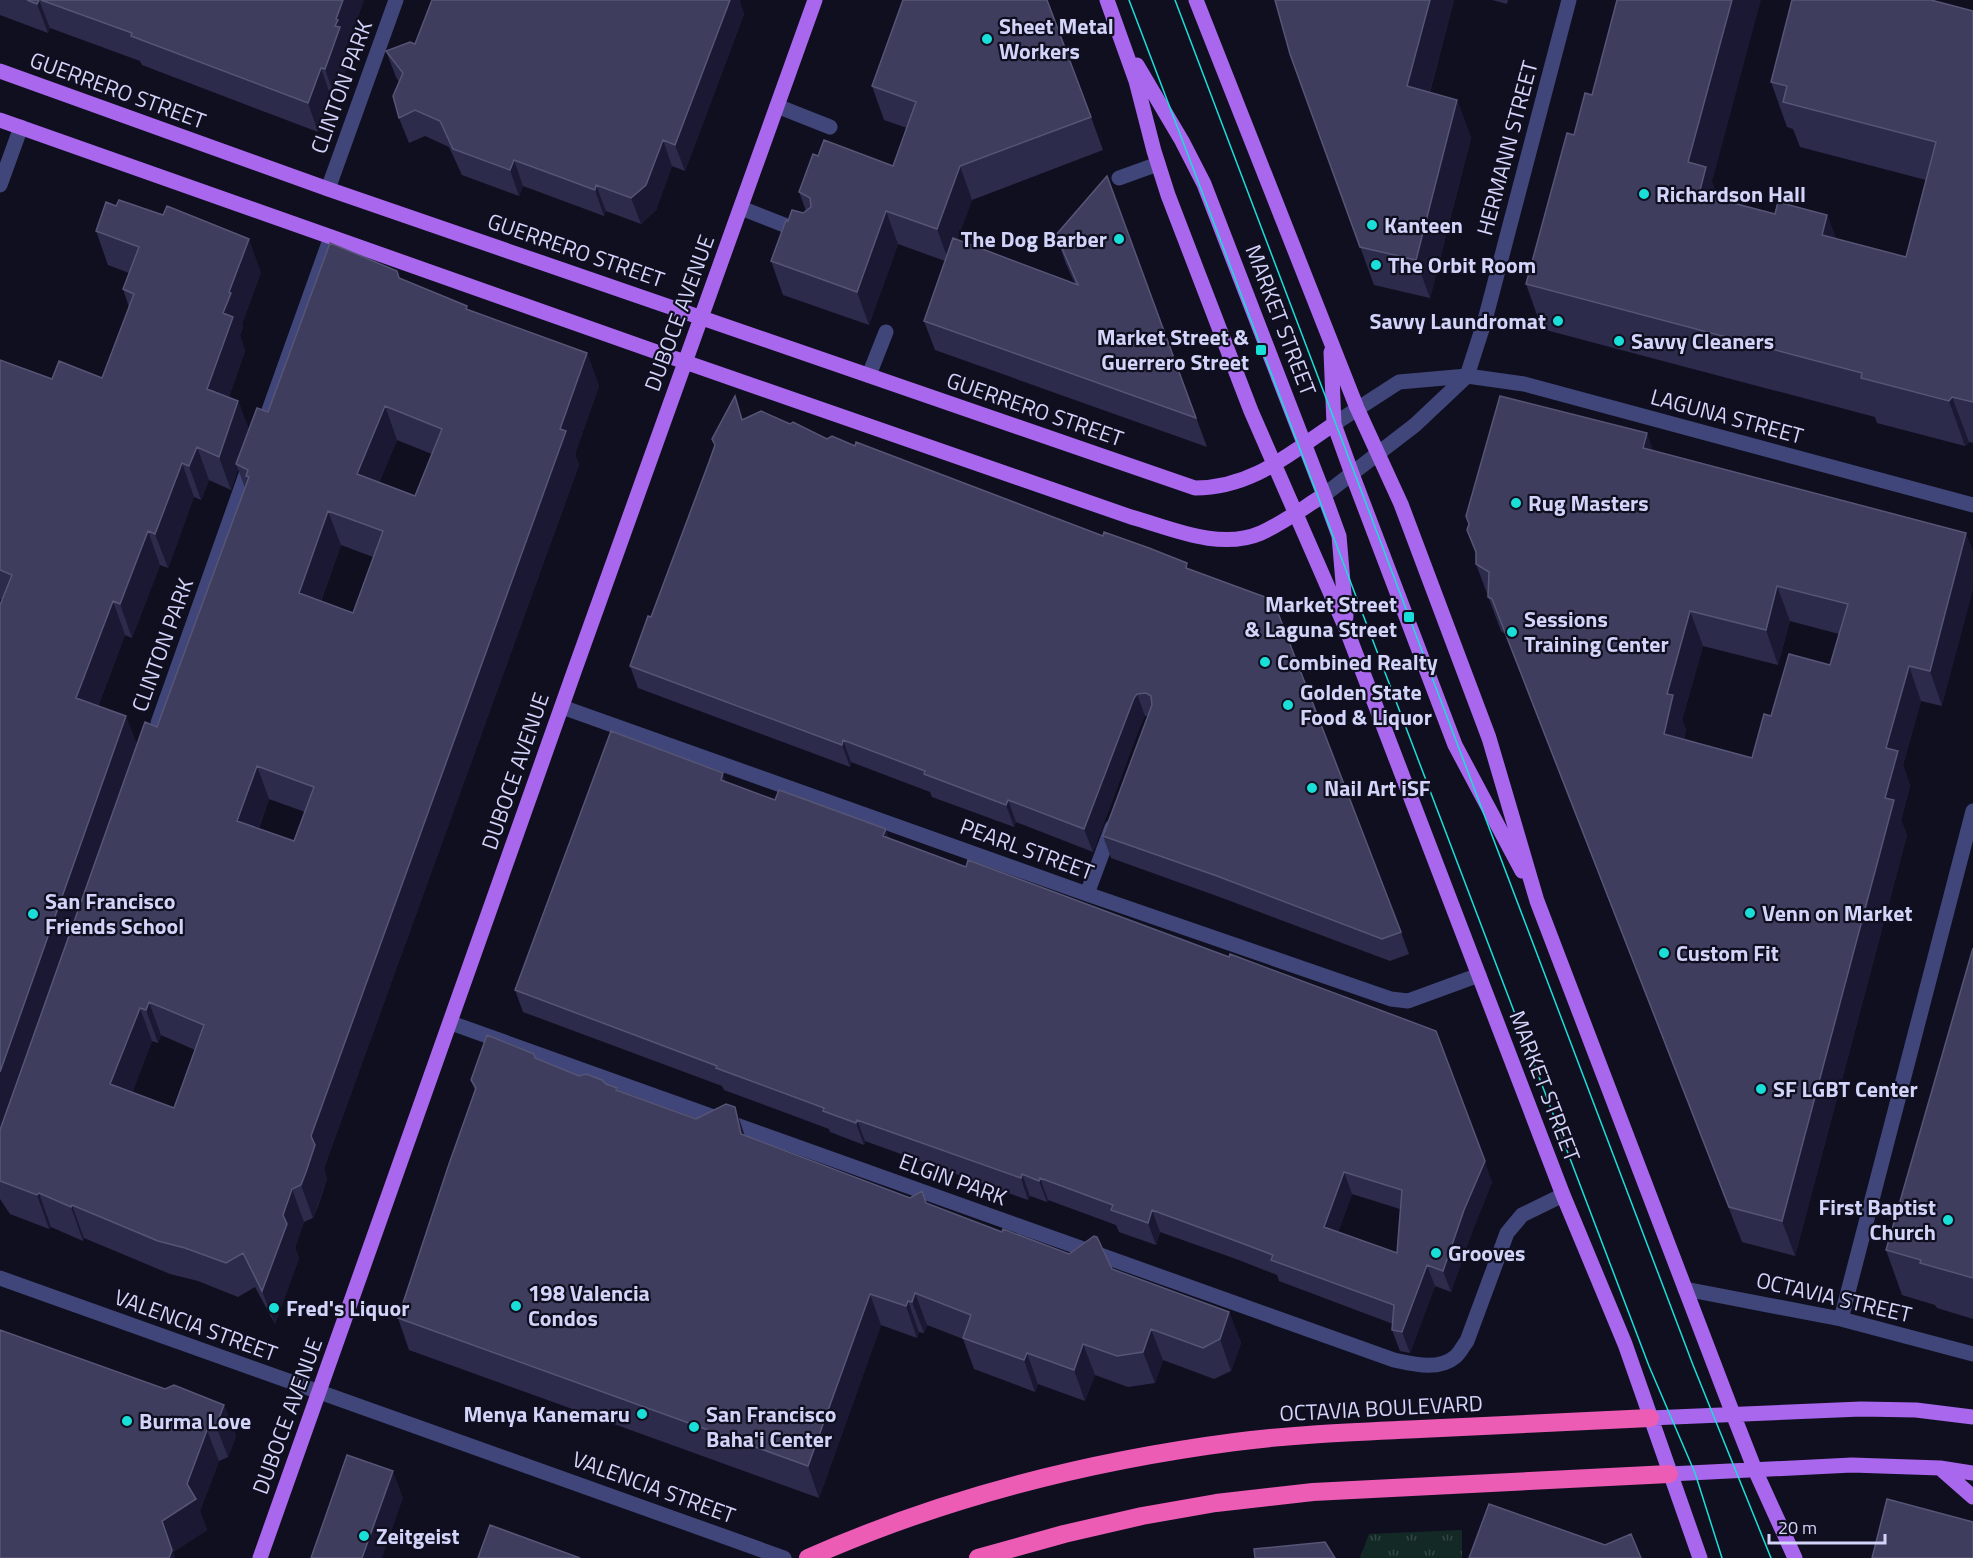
<svg xmlns="http://www.w3.org/2000/svg" width="1973" height="1558" font-family="'Titillium Web',sans-serif">
  <style>
    .park { fill: url(#park-tufts) }
    .lines { fill: none; stroke-linecap: round; stroke-linejoin: round }
    .minor { stroke: #404679; stroke-width: 15 }
    .major { stroke: #a867ed; stroke-width: 15 }
    .highway { stroke: #ec5cb5; stroke-width: 18 }
    .tram { stroke: #1adfd8; stroke-width: 1.5 }
    .wall { fill: #2d2b4b; fill-rule: evenodd }
    .shaded-wall { fill: #1a1832 }
    .building { fill: #3e3d5e; stroke: #565576; stroke-width: 1.5; fill-rule: evenodd }
    .poi-dot { fill: #1adfd8; stroke: #100f20; stroke-width: 2 }
    .labels { text-anchor: middle; stroke-width: 4.5; stroke-linejoin: round; paint-order: stroke }
    .poi-label { font-size: 22px; font-weight: bold; fill: #d3d4fa; stroke: #100f20; text-anchor: start }
    .street-label { font-size: 22px; fill: #d3d4fa; stroke: #100f20 }
  </style>
  <defs>
    <pattern id="park-tufts" width="24" height="20" patternUnits="userSpaceOnUse" patternTransform="scale(1.5)"><rect width="24" height="20" fill="#132925"/><path d="M3 7l-1-3M5 7V3M7 7l1-3M15 17l-1-3M17 17v-4M19 17l1-3" fill="none" stroke="#344746"/></pattern>
  </defs>
  <rect width="100%" height="100%" fill="#100f20"/>
  <path class="park" d="M1462 1530V1558H1360L1369 1534Z"/>
  <g class="lines">
    <path class="minor" d="M777 106 830 127
      M1119 178 1158 164
      M0 185 21 127
      M328 189 396 0
      M741 208 802 232
      M869 375 886 332
      M1334 424 1399 382 1467 376 1524 384 1973 505
      M263 427 331 237
      M1324 495 1415 425 1467 376 1485 320 1569 0
      M562 707 1087 894 1391 999 1408 1001 1479 975
      M158 723 249 466
      M1087 894 1112 827
      M451 1023 1394 1360C1413 1364 1438 1371 1455 1357 1460 1353 1463 1346 1467 1341L1507 1233 1522 1215 1563 1195
      M0 1278C261 1373 523 1464 784 1558
      M1685 1289 1841 1319 1973 1354
      M1841 1319 1973 811"/>
    <path class="major" d="M1107 0 1136 81 1154 151 1168 195 1251 411 1347 631 1563 1195 1625 1344 1700 1558
      M1196 0 1357 408 1401 504 1489 738 1537 901 1733 1414 1755 1470 1795 1558
      M1137 65 1182 141 1204 184 1324 495 1339 536 1346 617
      M0 71 328 189 1195 488C1252 488 1289 454 1334 424
      M0 120 685 362 1131 517C1171 528 1219 551 1261 533 1283 523 1303 508 1324 495
      M1331 352 1334 424 1352 474 1455 745 1522 871
      M1650 1418 1861 1409 1916 1410 1973 1417
      M1940 1468 1973 1497
      M1669 1474 1852 1465 1940 1468 1973 1473
      M260 1558 575 669 815 0"/>
    <path class="highway" d="M808 1558C943 1498 1089 1461 1235 1442 1296 1434 1358 1432 1420 1429 1497 1425 1573 1422 1650 1418
      M978 1558 1064 1534 1142 1516 1216 1503 1313 1492 1669 1474"/>
    <path class="tram" d="M1129 0 1649 1366 1695 1473 1722 1558
      M1175 0 1693 1365 1771 1558"/>
  </g>
  <path class="wall" d="M0 0H364L347 46 351 56 335 98 331 97 318 132 142 65 140 61 50 28 48 33 0 15Z
    M1454 0 1430 92 1457 100 1471 138 1430 298 1374 285 1290 54Z
    M1492 0H1508L1507 4Z
    M739 1 744 14 685 171 672 166 656 210 641 224 606 211 604 216 523 186 519 196 462 175 449 147 425 136 409 143 399 118V82L396 77 386 51 415 44Z
    M1973 11V443L1969 442 1965 446 1877 423 1875 417 1542 329 1526 284 1712 182 1718 199 1775 214 1827 215 1836 239 1906 257 1926 180 1800 147 1793 129 1787 127 1771 82Z
    M872 86 1091 117 1103 150 972 200 957 240 1075 284 1066 264 1056 235 1107 176 1207 447 935 350 924 321 945 261 898 244 869 325 783 295 771 261 788 221 806 211 799 192 818 156 893 166 907 128 884 120Z
    M96 231 261 272 242 324 243 327 240 335 245 351 229 397 238 401 249 430 268 412 400 279 467 306 468 310 587 353 599 386 575 454 579 465 324 1168 327 1179 318 1206 313 1218 304 1222 295 1248 299 1258 275 1324 255 1287 238 1297 198 1281 170 1274 84 1238 83 1241 51 1227 49 1229 10 1214 0 1199V605L2 600 0 599V360L52 379 102 378 129 307 123 289 129 273 108 265ZM397 440 432 454 415 496 379 483ZM238 469 245 488 220 557 157 727 137 745 98 706 125 635 132 638 160 565 168 568 194 497 201 500 209 480 231 490ZM341 545 373 557 353 613 321 601ZM269 799 305 812 294 841 259 828ZM161 1035 195 1050 174 1108 132 1092 152 1041 158 1043Z
    M743 419 855 446 1190 569 1401 932 1409 954 1390 961 1225 899 1111 858 1103 836 1148 716H1145L1142 721 1093 852 1016 822 1014 827 932 797 930 792 851 762 850 767 638 688 630 666 651 617 709 462 715 446 712 439Z
    M1653 450 1966 533 1942 706 1921 701 1903 765 1910 786 1901 820 1907 835 1795 1256 1742 1242 1505 634 1501 631 1476 564V554L1467 530ZM1790 621 1839 634 1830 665 1771 716 1752 758 1684 739 1686 730 1682 720 1703 646 1778 665Z
    M727 782 775 800 889 838 1492 1182 1472 1232 1451 1292 1435 1286 1410 1353 1400 1351 1392 1330 1393 1324 1279 1281 1277 1275 1236 1259 1160 1232 1156 1245 1119 1232 1116 1225 1048 1200 1047 1202 1030 1196 1028 1200 865 1141 864 1145 830 1132 829 1129 724 1090 722 1086 523 1012 515 990ZM1352 1194 1400 1209 1397 1253 1338 1232Z
    M1973 948V1319L1937 1308 1935 1305 1902 1295 1886 1250Z
    M535 1058 579 1076 617 1088 618 1090 745 1136 910 1198 922 1191 927 1204 1002 1232 1112 1269 1229 1312 1241 1343 1231 1371 1214 1379 1163 1360 1155 1383 1128 1387 1095 1375 1085 1401 1038 1384 1035 1392 974 1369 963 1339 927 1325 924 1333 919 1332 917 1338 881 1325 819 1498 409 1350 398 1318 475 1091 471 1080Z
    M165 1389 224 1405 236 1436 228 1457 219 1461 200 1511 207 1530 173 1552 175 1558H0Z"/>
  <path class="shaded-wall" d="M39 0 50 28 48 33 37 4Z
    M343 0H364L347 46 351 56 335 98 325 69 336 19Z
    M730 0H740L744 14 685 171 675 145Z
    M1430 0H1454L1421 124 1407 86Z
    M1732 0H1761L1712 182 1723 213 1716 239 1688 162Z
    M321 68 331 97 318 132 308 103Z
    M1457 100 1471 138 1430 298 1416 260Z
    M663 140 672 166 656 210 641 224 631 198Z
    M514 160 523 186 519 196 510 170Z
    M960 166 972 200 949 262 937 229Z
    M596 185 606 211 604 216 595 190Z
    M886 211 898 244 869 325 857 292Z
    M1827 215 1844 260 1822 235Z
    M249 239 261 272 242 324 243 327 240 335 245 351 220 423 207 389 223 313 229 292Z
    M587 353 599 386 575 454 579 465 324 1168 327 1179 313 1218 301 1185 311 1136Z
    M1952 397 1969 442 1965 446 1949 401Z
    M238 401 251 434 236 464 238 469 231 490 219 457Z
    M385 406 397 440 369 508 357 474Z
    M1647 433 1660 468 1643 448Z
    M197 447 209 480 201 500 189 466Z
    M182 463 194 497 168 568 155 534Z
    M328 511 341 545 311 627 299 593Z
    M148 531 160 565 132 638 120 604Z
    M1966 533 1973 551V590L1942 706 1930 671Z
    M1777 586 1790 621 1778 665 1766 630Z
    M113 601 125 635 88 731 76 698Z
    M1690 611 1703 646 1682 720 1686 730 1677 769 1664 734 1667 694Z
    M1909 666 1921 701 1903 765 1910 786 1901 820 1907 835 1795 1256 1782 1221 1886 748Z
    M1137 694 1145 716 1142 721 1093 852 1084 829 1134 698Z
    M126 716 139 749 0 1140V1072Z
    M843 740 851 762 850 767 842 745Z
    M257 766 269 799 249 854 237 821Z
    M723 773 731 795 721 780Z
    M1008 800 1016 822 1014 827 1006 805Z
    M886 829 894 851 883 836Z
    M149 1002 161 1035 158 1043 146 1010Z
    M140 1008 152 1041 123 1118 110 1084Z
    M735 1107 746 1139 741 1134Z
    M857 1120 865 1141 864 1145 856 1123Z
    M1485 1161 1492 1182 1472 1232 1451 1292 1443 1271 1464 1210Z
    M1344 1172 1352 1194 1332 1248 1324 1227Z
    M1022 1174 1030 1196 1028 1200 1021 1178Z
    M1040 1178 1048 1200 1047 1202 1039 1181Z
    M292 1189 304 1222 295 1248 299 1258 275 1324 262 1291 283 1215Z
    M39 1193 51 1227 49 1229 37 1195Z
    M72 1205 84 1238 83 1241 71 1207Z
    M1152 1210 1160 1232 1156 1245 1148 1223Z
    M1427 1265 1435 1286 1410 1353 1402 1332Z
    M915 1293 927 1325 924 1333 912 1302Z
    M870 1294 881 1325 819 1498 808 1466Z
    M908 1301 919 1332 917 1338 906 1306Z
    M1229 1312 1241 1343 1231 1371 1220 1339Z
    M1151 1329 1163 1360 1155 1383 1143 1352Z
    M1083 1344 1095 1375 1085 1401 1074 1370Z
    M1027 1353 1038 1384 1035 1392 1024 1360Z
    M224 1405 236 1436 228 1457 216 1426Z
    M207 1430 219 1461 200 1511 207 1530 173 1552 162 1521 187 1484Z
    M393 1471 403 1498 382 1558H362Z
    M172 1550 175 1558H169Z"/>
  <path class="building" d="M27 0H39L37 4Z
    M41 0H343L336 19 338 20 335 26 340 27 325 69 321 68 308 103 131 36 132 33Z
    M432 0H730L675 145 663 140 646 185 631 198 596 185 595 190 514 160 510 170 453 149 440 121 415 110 399 118 393 96 403 73 386 51 410 42 415 44Z
    M903 0H1047L1091 117 960 166 937 229 886 211 857 292 771 261 786 220 788 221 792 210 803 213 811 207 810 198 799 192 813 154 818 156 824 140 893 166 916 102 872 86Z
    M1275 0H1430L1407 86 1457 100 1416 260 1360 247 1290 54Z
    M1617 0H1732L1688 162 1706 167 1699 194 1775 214 1778 202 1827 215 1822 235 1906 257 1936 142 1783 102 1787 86 1771 82 1792 0H1931L1973 11V402L1952 397 1949 401 1861 378 1862 373 1526 284 1567 133 1574 135 1585 93 1592 95Z
    M1107 176 1196 418 924 321 953 238 1078 285 1056 235Z
    M119 200 163 215 167 206 249 239 229 292 231 293 223 313 233 317 207 389 238 401 219 457 197 447 189 466 182 463 155 534 148 531 120 604 113 601 76 698 126 716 0 1072V605L12 575 0 570V360L52 379 59 361 102 378 134 294 123 289 139 247 96 231 106 202 116 206Z
    M330 243 397 271 399 278 467 306 466 309 587 353 560 429 566 431 311 1136 315 1145 306 1172 301 1185 292 1189 283 1215 287 1224 262 1291 243 1253 226 1263 185 1248 158 1241 72 1205 71 1207 39 1193 37 1195 0 1181V1130L145 722 157 727 249 477 246 476 248 470 236 464 257 408 268 412ZM385 406 442 429 415 496 357 474ZM328 511 383 531 353 613 299 593ZM257 766 314 787 294 841 237 821ZM149 1002 204 1025 174 1108 110 1084 140 1008 146 1010Z
    M735 396 742 420 761 411 790 424 793 422 827 439 832 436 855 446 856 442 1103 536 1104 532 1149 548 1187 563 1186 568 1273 600 1401 932 1382 939 1217 876 1103 836 1152 705 1151 696 1146 693 1137 694 1134 698 1084 829 1008 800 1006 805 924 774 925 771 843 740 842 745 630 666 648 616 651 617 709 462 715 445 712 439Z
    M1500 396 1647 433 1643 448 1966 533 1930 671 1909 666 1886 748 1898 751 1885 798 1894 800 1782 1221 1729 1207 1492 599 1488 597 1489 572 1476 564V552L1467 530 1469 524 1466 516ZM1777 586 1848 604 1830 665 1789 654 1771 716 1764 714 1752 758 1664 734 1673 695 1667 694 1690 611 1766 630Z
    M611 731 723 773 721 780 775 800 779 790 886 829 883 836 966 867 968 860 1229 957 1230 954 1436 1031 1485 1161 1464 1210 1443 1271 1427 1265 1402 1332 1392 1330 1394 1305 1271 1260 1273 1255 1228 1238 1152 1210 1148 1223 1111 1210 1113 1205 1040 1178 1039 1181 1022 1174 1021 1178 857 1120 856 1123 823 1111 824 1108 716 1068 717 1066 515 990ZM1344 1172 1402 1190 1397 1253 1324 1227Z
    M1973 948V1278L1920 1263 1921 1260 1886 1250Z
    M487 1035 534 1054 535 1058 579 1076 586 1074 602 1080 606 1084 617 1088 616 1090 696 1119 726 1104 735 1107 741 1134 910 1198 922 1191 926 1203 1002 1232 1003 1229 1069 1254 1094 1236 1097 1237 1112 1269 1229 1312 1220 1339 1203 1348 1151 1329 1143 1352 1117 1356 1083 1344 1074 1370 1027 1353 1024 1360 963 1338 971 1315 915 1293 912 1302 908 1301 906 1306 870 1294 808 1466 398 1318 449 1164 476 1088 471 1080Z
    M0 1330 165 1389 174 1385 224 1405 216 1426 207 1430 187 1484 196 1499 162 1521 172 1550 169 1558H0Z
    M347 1455 393 1471 362 1558H311Z
    M1887 1499 1973 1522V1558H1872Z
    M1489 1504 1605 1545 1631 1534 1641 1558H1469Z
    M490 1525 580 1558H478Z
    M1325 1542 1335 1558H1255L1254 1549Z"/>
  <g class="poi-dot">
    <circle cx="987" cy="39" r="6"/>
    <circle cx="1644" cy="194" r="6"/>
    <circle cx="1372" cy="225" r="6"/>
    <circle cx="1119" cy="239" r="6"/>
    <circle cx="1376" cy="265" r="6"/>
    <circle cx="1558" cy="321" r="6"/>
    <circle cx="1619" cy="341" r="6"/>
    <rect x="1255" y="344" width="12" height="12" rx="3"/>
    <circle cx="1516" cy="503" r="6"/>
    <rect x="1403" y="611" width="12" height="12" rx="3"/>
    <circle cx="1512" cy="632" r="6"/>
    <circle cx="1265" cy="662" r="6"/>
    <circle cx="1288" cy="705" r="6"/>
    <circle cx="1312" cy="788" r="6"/>
    <circle cx="1750" cy="913" r="6"/>
    <circle cx="33" cy="914" r="6"/>
    <circle cx="1664" cy="953" r="6"/>
    <circle cx="1761" cy="1089" r="6"/>
    <circle cx="1948" cy="1220" r="6"/>
    <circle cx="1436" cy="1253" r="6"/>
    <circle cx="516" cy="1306" r="6"/>
    <circle cx="274" cy="1308" r="6"/>
    <circle cx="642" cy="1414" r="6"/>
    <circle cx="127" cy="1421" r="6"/>
    <circle cx="694" cy="1427" r="6"/>
    <circle cx="364" cy="1536" r="6"/>
  </g>
  <g class="labels">
    <g class="poi-label">
      <text x="999" y="34">Sheet Metal<tspan x="999" dy="25">Workers</tspan></text>
      <text x="1656" y="202">Richardson Hall</text>
      <text x="1384" y="233">Kanteen</text>
      <text x="1107" y="247" text-anchor="end">The Dog Barber</text>
      <text x="1388" y="273">The Orbit Room</text>
      <text x="1546" y="329" text-anchor="end">Savvy Laundromat</text>
      <text x="1249" y="345" text-anchor="end">Market Street &amp;<tspan x="1249" dy="25">Guerrero Street</tspan></text>
      <text x="1631" y="349">Savvy Cleaners</text>
      <text x="1528" y="511">Rug Masters</text>
      <text x="1397" y="612" text-anchor="end">Market Street<tspan x="1397" dy="25">&amp; Laguna Street</tspan></text>
      <text x="1524" y="627">Sessions<tspan x="1524" dy="25">Training Center</tspan></text>
      <text x="1277" y="670">Combined Realty</text>
      <text x="1300" y="700">Golden State<tspan x="1300" dy="25">Food &amp; Liquor</tspan></text>
      <text x="1324" y="796">Nail Art iSF</text>
      <text x="45" y="909">San Francisco<tspan x="45" dy="25">Friends School</tspan></text>
      <text x="1762" y="921">Venn on Market</text>
      <text x="1676" y="961">Custom Fit</text>
      <text x="1773" y="1097">SF LGBT Center</text>
      <text x="1936" y="1215" text-anchor="end">First Baptist<tspan x="1936" dy="25">Church</tspan></text>
      <text x="1448" y="1261">Grooves</text>
      <text x="528" y="1301">198 Valencia<tspan x="528" dy="25">Condos</tspan></text>
      <text x="286" y="1316">Fred's Liquor</text>
      <text x="630" y="1422" text-anchor="end">Menya Kanemaru</text>
      <text x="706" y="1422">San Francisco<tspan x="706" dy="25">Baha'i Center</tspan></text>
      <text x="139" y="1429">Burma Love</text>
      <text x="376" y="1544">Zeitgeist</text>
    </g>
    <g class="street-label">
      <text transform="translate(341 87) rotate(-70)" y="8">CLINTON PARK</text>
      <text transform="translate(118 90) rotate(20)" y="8">GUERRERO STREET</text>
      <text transform="translate(1507 148) rotate(-75)" y="8">HERMANN STREET</text>
      <text transform="translate(576 250) rotate(19)" y="8">GUERRERO STREET</text>
      <text transform="translate(679 313) rotate(-70)" y="8">DUBOCE AVENUE</text>
      <text transform="translate(1281 320) rotate(69)" y="8">MARKET STREET</text>
      <text transform="translate(1035 409) rotate(19)" y="8">GUERRERO STREET</text>
      <text transform="translate(1727 416) rotate(15)" y="8">LAGUNA STREET</text>
      <text transform="translate(162 645) rotate(-70)" y="8">CLINTON PARK</text>
      <text transform="translate(515 771) rotate(-71)" y="8">DUBOCE AVENUE</text>
      <text transform="translate(1027 849) rotate(20)" y="8">PEARL STREET</text>
      <text transform="translate(1545 1086) rotate(69)" y="8">MARKET STREET</text>
      <text transform="translate(953 1179) rotate(20)" y="8">ELGIN PARK</text>
      <text transform="translate(1834 1297) rotate(13)" y="8">OCTAVIA STREET</text>
      <text transform="translate(196 1325) rotate(20)" y="8">VALENCIA STREET</text>
      <text transform="translate(1381 1408) rotate(-3)" y="8">OCTAVIA BOULEVARD</text>
      <text transform="translate(287 1416) rotate(-70)" y="8">DUBOCE AVENUE</text>
      <text transform="translate(654 1487) rotate(20)" y="8">VALENCIA STREET</text>
    </g>
  </g>
  <path d="M1769 1534v9h116v-9" fill="none" stroke="#d3d4fa" stroke-width="3"/>
  <text x="1778" y="1534" font-size="18" fill="#d3d4fa" stroke="#100f20" stroke-width="4.5" paint-order="stroke">20 m</text>
</svg>
